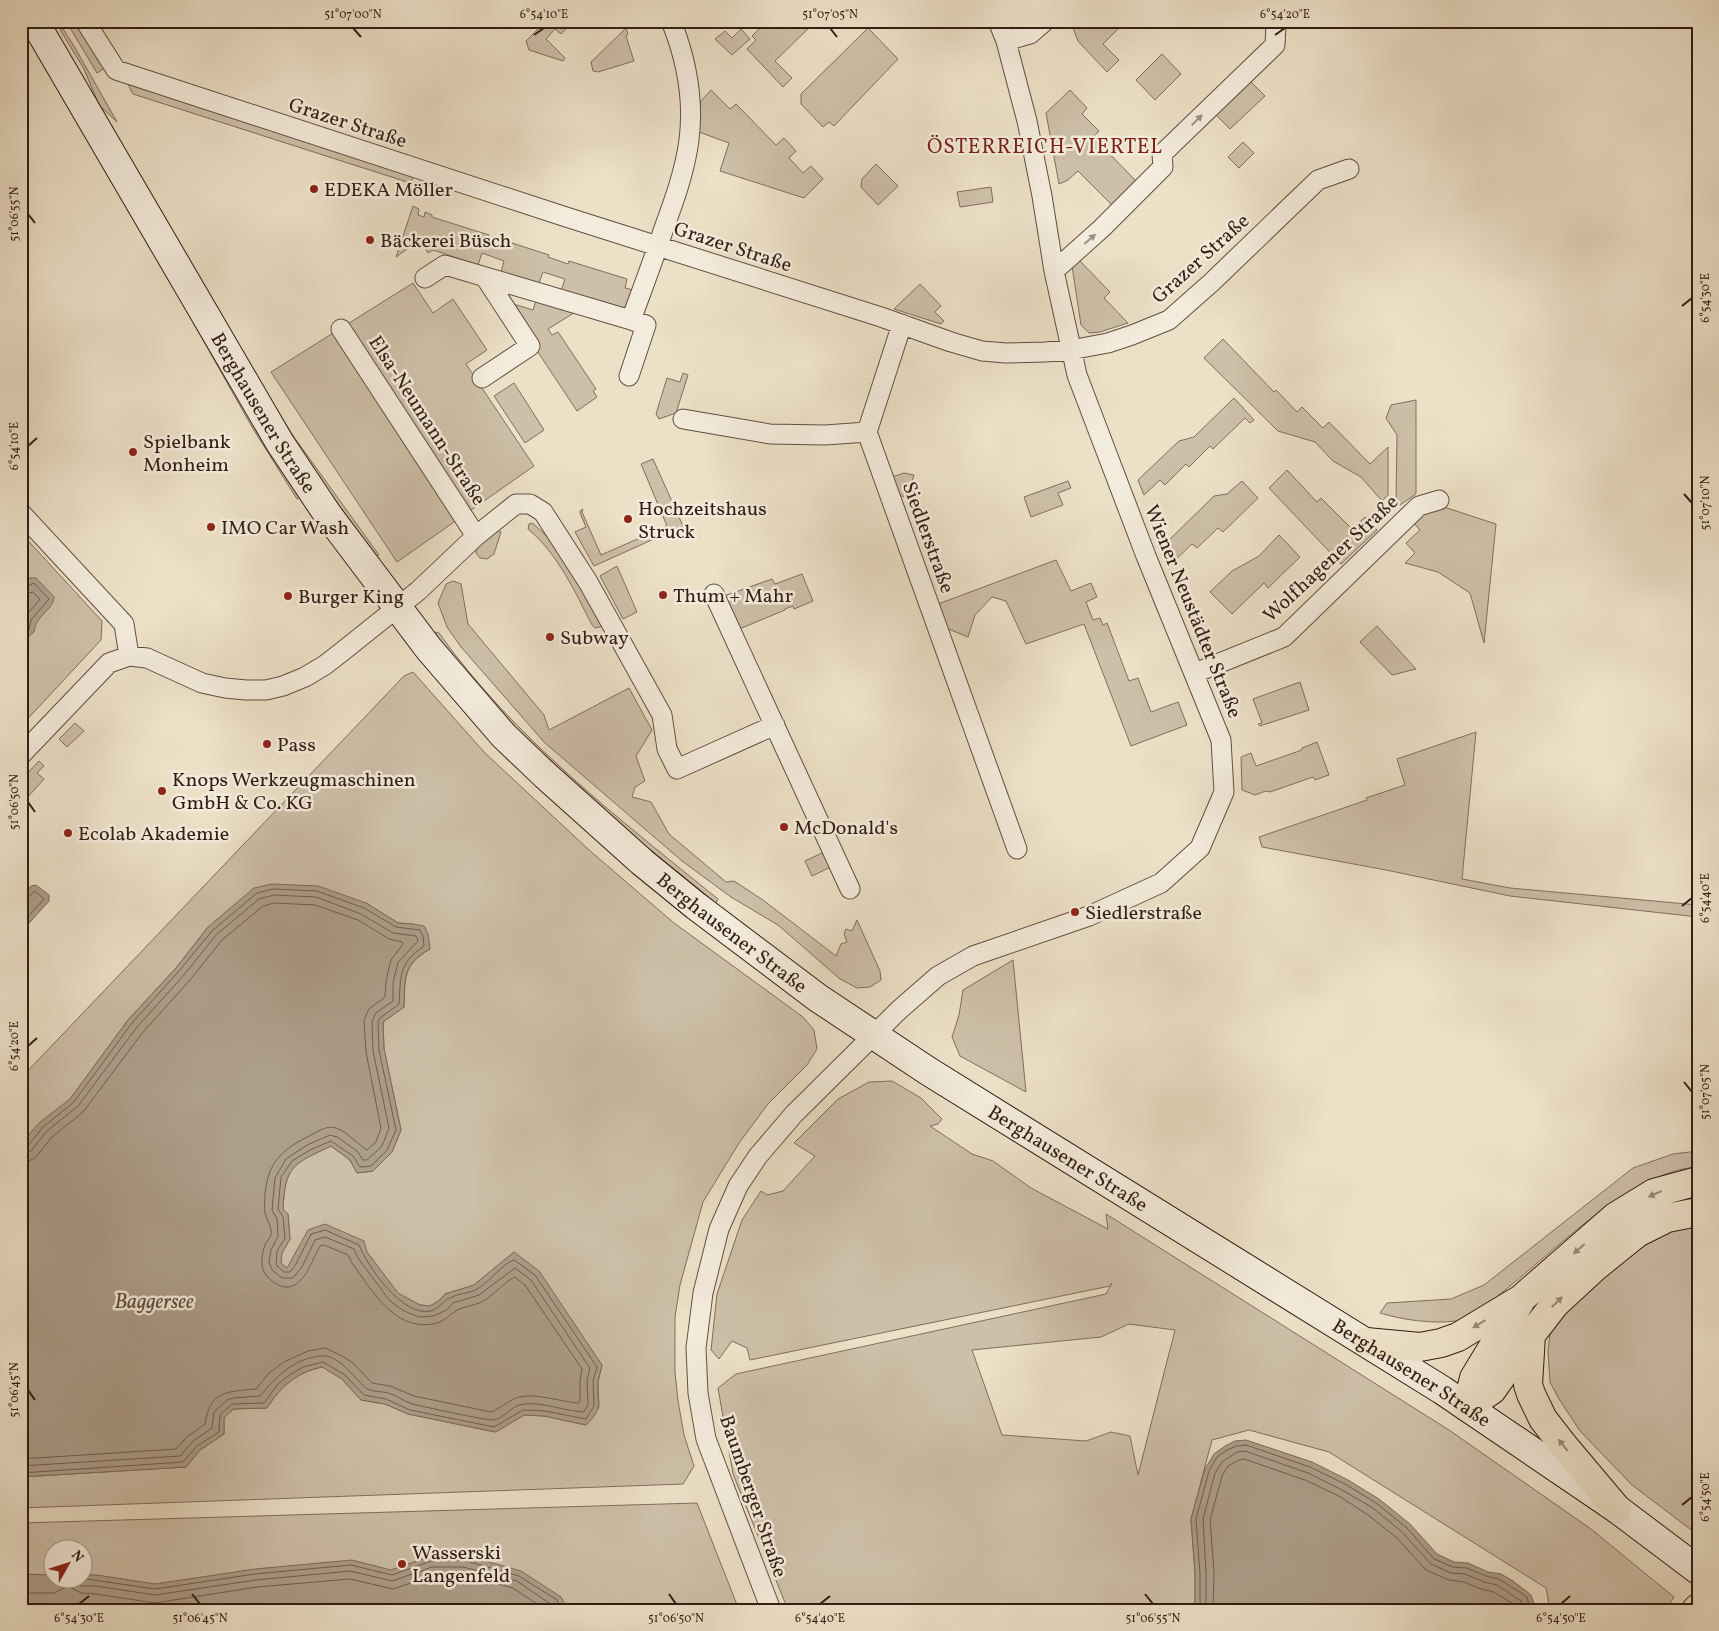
<svg xmlns="http://www.w3.org/2000/svg" width="1719" height="1631" font-family="Vollkorn,serif">
  <style>
    .green { fill: #cdbfa8; stroke: #806e5e; fill-rule: evenodd }
    .water { fill: #ad9e8a; stroke: #7c6a5a }
    .lines { fill: none; stroke-linecap: round; stroke-linejoin: round }
    .shore { stroke: #705e4e; stroke-width: 1 }
    .street-casing { stroke: #614e40; stroke-width: 21 }
    .secondary-casing { stroke: #331d13; stroke-width: 30 }
    .highway-casing { stroke: #331d13; stroke-width: 30 }
    .street { stroke: #f3ebdb; stroke-width: 19 }
    .secondary { stroke: #f3ebdb; stroke-width: 28 }
    .highway { stroke: #ece0c7; stroke-width: 28 }
    .oneway { fill: #9d8e81 }
    .oneway2 { fill: #998876 }
    .ticks { fill: none; stroke: #331d13; stroke-width: 2 }
    .poi-dot { fill: #8f2418; stroke: #f3ebdb; stroke-width: 2 }
    .labels { text-anchor: middle; stroke-width: 5; stroke-linejoin: round; paint-order: stroke }
    .street-label { font-size: 20px; fill: #331d13; stroke: #f3ebdb }
    .poi-label { font-size: 20px; fill: #331d13; stroke: #f3ebdb; text-anchor: start }
    .neighbourhood-label { font-size: 21px; letter-spacing: 1px; fill: #7a1f14; stroke: #f3ebdb }
    .water-label { font-size: 21px; font-style: italic; fill: #5e4a3d; stroke: #f3ebdb }
    .neatline { fill: none; stroke: #331d13; stroke-width: 2 }
    .ticks-label { font-size: 12px; text-anchor: middle; fill: #331d13 }
  </style>
  <rect width="100%" height="100%" fill="#ece0c7"/>
  <filter id="stains"><feTurbulence type="fractalNoise" baseFrequency=".004" numOctaves="4"/><feColorMatrix values="0 0 0 0 .2 0 0 0 0 .09 0 0 0 0 .02 0 0 0 .5 -.17"/></filter>
  <radialGradient id="worn" r=".72"><stop offset=".6" stop-color="#630" stop-opacity="0"/><stop offset="1" stop-color="#630" stop-opacity=".3"/></radialGradient>
  <path class="green" d="M55 21H58L74 46 117 122 99 105 84 69Z
    M66 21H78L106 67 97 73Z
    M546 21H567L570 24 561 34 555 29 546 39 565 58 563 61 529 50 526 41Z
    M767 21H816L775 61 792 78 783 87 747 49 756 40 752 36Z
    M1080 21H1126L1103 44 1119 60 1107 72 1078 41 1073 28Z
    M626 28 628 34 626 36 634 61 598 72 593 71 591 62Z
    M868 28 898 59 834 126 829 122 823 127 801 104V94Z
    M741 29 750 39 732 55 715 39 725 31 732 38Z
    M1162 54 1181 74 1155 100 1136 80Z
    M1248 79 1265 96 1230 129 1213 112Z
    M128 84 413 176 407 198 403 196 407 182 133 94Z
    M711 90 730 109 736 104 776 145 784 138 796 151 789 158 803 173 811 166 823 179 804 198 720 171 729 143 699 132 700 102Z
    M1070 90 1087 108 1082 114 1099 131 1093 137 1136 181 1112 205 1078 171 1068 180 1059 184 1046 113Z
    M1243 142 1254 153 1239 168 1228 157Z
    M876 164 898 186 878 205 861 187 862 179Z
    M991 187 993 202 960 207 957 192Z
    M413 206 419 209 418 215 424 217 425 212 432 215V217L489 235 488 238 508 244 509 242 549 255 548 257 568 264 569 261 627 279 625 288 633 290 626 309 561 291 565 279 543 272 539 283 501 272 504 261 482 253 478 265 433 250 428 253 420 240 396 257Z
    M1078 259 1110 292 1104 298 1128 323 1100 332 1089 333 1081 325 1072 266Z
    M413 283 433 313 453 299 487 350 466 364 534 466 397 562 271 372Z
    M920 284 941 306 935 312 944 321 941 324 894 309Z
    M172 285 301 496 297 499 252 427Z
    M537 298 577 311 548 329 552 335 558 332 596 389 593 391 597 397 577 411 508 307 510 303 533 310Z
    M1223 339 1274 392 1276 390 1297 412 1302 407 1323 428 1329 422 1370 464 1388 447V495L1382 501 1361 477 1333 461 1315 442 1278 431 1204 358Z
    M253 372 294 437 379 555 376 557 274 414Z
    M683 373 688 375 676 413 659 419 656 414 667 378 680 382Z
    M514 383 544 430 525 443 494 396Z
    M1234 398 1254 420 1250 423 1245 418 1213 449 1210 446 1189 467 1186 464 1165 485 1160 480 1144 495 1138 480 1179 441 1194 437Z
    M1416 400V494L1400 505 1396 502 1397 435 1386 418 1391 405Z
    M653 459 683 526 594 566 575 532 586 527 580 513V511L583 509 582 512 601 555 667 526 641 464Z
    M1287 470 1317 502 1321 498 1352 529 1365 517 1377 530 1341 564 1269 488Z
    M904 473 914 475 910 488 917 491 914 499 898 495 892 477Z
    M1068 481 1071 488 1058 493 1063 505 1031 517 1024 497Z
    M1242 481 1258 498 1223 532 1218 528 1197 548 1192 544 1172 563 1164 545 1214 496 1227 494Z
    M1438 507 1447 508 1496 524 1484 643 1470 593 1438 572 1405 563 1415 553 1406 543 1420 530 1412 521 1415 516Z
    M532 523C561 544 585 595 603 626L595 628 592 625C574 590 558 554 528 529L529 524Z
    M498 530 501 532 494 554 487 559 480 558 476 553 477 548Z
    M21 533 102 621 101 640 21 726Z
    M1279 535 1300 557 1268 588 1264 583 1232 614 1210 592 1232 571 1259 556Z
    M1056 560 1071 591 1091 583 1097 597 1086 602 1093 620 1100 618 1103 625 1107 623 1129 681 1138 678 1151 712 1178 702 1187 725 1131 746 1084 624 1026 644 1006 601 992 597 975 615 968 637 946 628 938 604Z
    M617 566 637 612 623 619 600 576Z
    M802 574 813 601 794 609 793 606 785 609V610L737 630 721 597 772 579 775 584Z
    M453 581 461 584 468 624 544 715 549 730 629 688 652 730 636 756 645 781 635 787 632 797 651 802 669 834 726 882 734 881 763 900 836 956 841 944 847 942 844 934 846 929 852 931 857 920 880 971 881 980 870 987 857 988 840 979 778 925 731 897 682 861 544 742 461 647 447 627 438 603 446 584Z
    M1377 626 1416 669 1392 675 1360 642Z
    M435 632 439 633C513 737 619 819 718 899L716 903 627 831 576 787 509 722 439 642Z
    M413 672 484 752 589 850 674 923 803 1017 814 1030 817 1049 807 1065 768 1104 739 1143 703 1202 680 1285 675 1317V1372L678 1401 684 1435 694 1466 683 1484 21 1508V1477L186 1467 200 1450 224 1434V1417L234 1409 267 1408C281 1386 297 1372 323 1367L342 1379 361 1400 385 1404 408 1414 495 1432 524 1415 544 1416 586 1425 599 1407 598 1382 602 1365 514 1252 474 1285 445 1294 440 1300 430 1306 420 1305 398 1294 367 1252 297 1250 292 1262 287 1268 280 1263 282 1253 290 1239 288 1214 283 1209C285 1165 293 1164 331 1146L350 1160 357 1173 373 1171 392 1152 401 1130 384 1049 383 1022 404 1007C405 978 403 965 430 949L413 924 398 923 366 903 208 927 176 968 128 1020 70 1099 23 1143 21 1153V1078L404 676Z
    M1300 682 1309 710 1260 726 1258 724 1262 723 1253 699Z
    M75 723 84 731 67 747 59 739Z
    M1476 732 1462 879 1510 888 1698 905V917L1510 896 1386 870 1262 847 1259 837 1367 800 1366 798 1405 785 1397 759Z
    M1317 742 1329 775 1315 780 1313 777 1270 792 1266 791 1255 795 1242 790 1241 757 1251 753 1256 766 1302 750V748Z
    M39 761 44 766 37 773 44 779 25 800 21 797V780Z
    M826 851 833 866 812 876 805 861Z
    M1013 960 1026 1092 960 1056 952 1037 959 1015 963 990Z
    M892 1081 921 1098 942 1119 938 1124 930 1126 972 1154 993 1161 1031 1188 1108 1229 1106 1214 1449 1430 1591 1529 1674 1597 1666 1610H1550L1546 1588 1329 1452 1249 1430 1212 1440 1191 1519 1195 1573V1610H788L733 1474 718 1388 736 1374 1106 1294 1112 1283 1110 1286 750 1360 747 1348 732 1341 719 1359 711 1350 717 1294 742 1220 761 1191 767 1195 783 1191 815 1156 794 1143 838 1099 869 1082ZM1129 1324 1175 1330 1138 1475 1130 1436 1111 1432 1086 1441 1002 1435 972 1350 1101 1337Z
    M1698 1151V1167C1635 1170 1558 1247 1510 1286 1500 1295 1468 1319 1456 1321 1431 1324 1404 1320 1380 1313L1387 1303 1451 1299 1484 1285 1633 1168 1673 1154Z
    M1698 1219V1535L1632 1485 1580 1431 1559 1399 1550 1382 1548 1351 1551 1326 1579 1295 1652 1237Z
    M697 1503 739 1610H21V1523ZM52 1548H82V1578H52Z"/>
  <path class="water" d="M29 578H36L54 597C53 611 36 614 34 632L25 639 21 638V585Z
    M272 884 318 886 366 903 398 923 413 924 424 926 428 934 430 949C402 964 405 978 404 1007L383 1022 384 1049 401 1130 392 1152 373 1171 357 1173 350 1160 331 1146C293 1164 285 1166 283 1209L288 1214 290 1239 282 1253 281 1263 287 1268 308 1230 325 1224 364 1241 367 1252 398 1293 420 1305 430 1306 440 1300 445 1294 474 1285 514 1252 539 1271 602 1365C601 1370 599 1376 598 1381 596 1403 605 1407 586 1425L544 1416 524 1415 496 1432 408 1414 385 1404 361 1400 342 1379 322 1367C297 1372 281 1386 267 1408L233 1409 224 1418V1434L200 1450 186 1467 21 1477V1153L23 1143 31 1132 39 1123 70 1099 128 1020 176 968 208 927 254 888Z
    M36 885 49 895V901L21 932V897L31 886Z
    M1246 1440 1312 1462 1348 1480 1379 1499 1410 1524 1437 1554 1454 1562 1468 1563 1488 1572 1501 1574 1513 1581 1531 1595 1536 1610H1195V1573L1191 1519 1205 1469 1214 1454 1225 1446 1235 1441Z
    M464 1555 521 1571 561 1597 568 1610H21V1574L52 1575V1578H82L83 1575H97L155 1584 255 1569 352 1560 391 1570 431 1556Z"/>
  <g class="lines">
    <path class="shore" d="M21 589 34 583 49 599 31 620 29 630 21 634
      M21 595 33 592 40 599 26 616 21 628
      M21 900 26 899 35 891 44 899 21 924
      M21 1148 27 1147 43 1127 74 1102 132 1023 179 971 212 931 257 893 273 889 317 891 364 908 396 927 420 930 423 936 424 946C398 964 401 976 399 1004L380 1018 378 1022 379 1050 396 1130 387 1150 371 1166 360 1167 353 1156 331 1141 310 1150 292 1161 281 1177 278 1209 283 1217 285 1238 277 1251 276 1265 284 1272H290L296 1264 311 1234 325 1230 359 1245C368 1267 402 1317 431 1311 440 1308 443 1301 450 1298 458 1293 470 1294 479 1288 491 1280 501 1265 514 1260L535 1275 597 1367 593 1381 594 1406 586 1419 545 1411 523 1410 494 1427 410 1410 386 1399 364 1395 345 1375 323 1362 303 1367 291 1374 278 1384 264 1403 232 1404 220 1415 219 1432 197 1446 183 1462 21 1473
      M21 1154 31 1151 47 1131 78 1106 137 1027 184 975 216 935 259 899 274 895 316 897 361 914 393 933 416 936 418 941 398 962 393 983V1001L376 1013 372 1021 373 1051 389 1128 382 1146 367 1160H363L357 1151 337 1137 330 1135 307 1145 286 1159 275 1178 272 1210 277 1219 278 1236 271 1250 269 1262 272 1270 282 1278H293L302 1267 315 1240 325 1237 354 1249 358 1258 390 1301 404 1311 419 1317 433 1316 447 1310 453 1303 479 1295 515 1268 531 1280 590 1368 587 1380 588 1405 584 1412C564 1411 544 1402 524 1404 512 1405 504 1418 494 1420 488 1421 421 1406 412 1404 404 1401 396 1395 388 1393 381 1391 371 1392 366 1388 354 1378 339 1354 321 1356 294 1358 276 1377 260 1396L233 1398 227 1400 214 1412 212 1428 193 1441 180 1456 21 1466
      M21 1162 29 1161 36 1157 52 1137 83 1112 143 1032 190 980 222 940 263 906 274 903 315 905 358 920 389 939 402 942 403 944 391 960 386 981 385 997 369 1009 364 1020 366 1052 381 1128 376 1142 367 1150C357 1144 348 1132 336 1128 327 1125 319 1131 311 1135 283 1149 268 1161 265 1194 265 1200 264 1207 265 1213 267 1221 272 1227 271 1235 270 1238 266 1242 265 1245 263 1250 262 1255 262 1260 261 1269 265 1275 271 1280 299 1303 310 1264 320 1246L324 1245 348 1255 352 1263C371 1289 394 1331 433 1324 445 1322 451 1313 459 1309 468 1306 477 1305 485 1300 495 1294 504 1282 515 1277L525 1285 582 1369 580 1381V1401L579 1403C560 1402 539 1393 519 1397 509 1400 501 1408 491 1412L414 1396 390 1386 372 1383 353 1363 342 1356 325 1348 308 1351 284 1362 268 1374 256 1389C227 1392 210 1390 205 1424L188 1436 176 1449 21 1459
      M72 1578 76 1583 82 1586H96L155 1595 256 1580 350 1571 392 1581 432 1567H463L517 1581 552 1605 555 1610
      M80 1578 155 1589 255 1574 351 1565 392 1575 431 1561 463 1560 519 1576 557 1600 562 1610
      M21 1593H54L68 1586 81 1593 96 1594 155 1603 257 1587 350 1579 393 1589 434 1575 462 1574 513 1588 546 1610
      M1200 1610V1573L1196 1519 1209 1471 1217 1457 1227 1450 1236 1446 1246 1445 1310 1467 1345 1484 1376 1503 1407 1528 1434 1559 1453 1567 1467 1568 1486 1576 1499 1579 1527 1597 1530 1610
      M1206 1610V1572L1203 1519 1215 1473 1222 1462 1237 1452 1245 1451 1308 1473 1342 1490 1373 1508 1402 1532 1431 1564 1451 1573 1465 1574 1484 1582 1497 1585 1521 1601 1524 1610
      M1213 1610 1214 1572 1210 1520 1222 1476 1228 1466 1239 1460 1244 1459 1305 1480 1339 1496 1368 1515 1397 1538 1426 1570 1449 1580 1464 1582 1481 1589 1494 1592 1515 1605 1516 1610"/>
    <g class="street-casing">
      <path id="street" d="M85 21 116 70 563 216 881 317 951 342 982 351 1006 353 1045 352 1070 350 1108 343 1132 335 1169 320 1212 282 1318 180 1349 169
        M1006 41 1030 34 1045 21
        M1054 271 1102 228 1163 167 1162 154 1275 45 1276 24 1273 21
        M425 278 445 265 631 320C642 290 653 261 663 231 674 201 685 171 689 140 694 100 686 58 671 21
        M902 324 867 432 1017 849
        M341 329 476 536
        M629 376 646 325 631 320
        M482 378 530 346 485 277
        M683 419 770 434 825 435 867 432
        M21 513 124 624 129 656
        M714 594 850 889
        M1195 673 1284 637 1419 506 1439 500
        M21 755 109 663 129 656 147 658 202 683 225 688 246 690H266L283 686 305 677 325 665 343 651 418 591 476 536 516 504H530L543 512 588 582 662 715 667 749 677 769 775 725
        M771 1610 706 1439 698 1393 696 1348 703 1293 719 1229 738 1186 758 1156 794 1114 899 1010 938 976 973 956 1089 916 1161 883 1200 848 1224 792 1221 740 1146 556 1077 375 1054 271 1042 196 1027 121 1006 41 998 21"/>
    </g>
    <g class="secondary-casing">
      <g id="secondary">
        <path id="s1" d="M34 21 280 443 328 515 429 649 504 736 545 775 642 862 696 906 818 998 928 1071 1442 1390 1617 1509 1698 1570"/>
      </g>
    </g>
    <g class="highway-casing">
      <path id="highway" d="M1366 1342 1420 1347 1441 1343 1458 1337 1521 1299 1615 1217 1654 1193 1698 1181
        M1467 1407 1474 1378 1520 1302
        M1467 1407 1492 1390 1531 1335
        M1617 1509 1564 1446 1543 1419 1531 1394 1528 1385 1531 1335 1555 1304 1595 1267 1637 1233 1667 1218 1698 1212
        M1696 1610 1698 1608"/>
    </g>
    <use href="#street" class="street"/>
    <use href="#secondary" class="secondary"/>
    <use href="#highway" class="highway"/>
  </g>
  <defs><path id="oneway-solid" d="M-6-.8H1V-3.2L6.5 0L1 3.2V.8H-6Z" transform="scale(1.25)"/></defs>
  <g class="oneway">
    <use href="#oneway-solid" transform="translate(1197 120) rotate(-44)"/>
    <use href="#oneway-solid" transform="translate(1090 239) rotate(-41)"/>
  </g>
  <g class="oneway2">
    <use href="#oneway-solid" transform="translate(1655 1194) rotate(156)"/>
    <use href="#oneway-solid" transform="translate(1579 1249) rotate(139)"/>
    <use href="#oneway-solid" transform="translate(1557 1302) rotate(-45)"/>
    <use href="#oneway-solid" transform="translate(1479 1324) rotate(149)"/>
    <use href="#oneway-solid" transform="translate(1563 1445) rotate(-129)"/>
  </g>
  <path class="ticks" d="M353 28 361 37M830 28 837 37M534 35 544 28M1275 35 1285 28M28 214 35 223M1682 306 1692 298M28 446 37 438M1684 494 1692 503M28 802 35 812M1682 906 1692 898M28 1046 37 1038M1684 1082 1692 1092M28 1390 35 1400M1682 1505 1692 1497M192 1594 200 1604M669 1594 676 1604M1145 1594 1153 1604M79 1604 89 1596M820 1604 830 1596M1561 1604 1570 1596"/>
  <g class="poi-dot">
    <circle cx="314" cy="189" r="5"/>
    <circle cx="370" cy="240" r="5"/>
    <circle cx="133" cy="452" r="5"/>
    <circle cx="628" cy="519" r="5"/>
    <circle cx="211" cy="527" r="5"/>
    <circle cx="663" cy="595" r="5"/>
    <circle cx="288" cy="596" r="5"/>
    <circle cx="550" cy="637" r="5"/>
    <circle cx="267" cy="744" r="5"/>
    <circle cx="162" cy="791" r="5"/>
    <circle cx="784" cy="827" r="5"/>
    <circle cx="68" cy="833" r="5"/>
    <circle cx="1075" cy="912" r="5"/>
    <circle cx="402" cy="1564" r="5"/>
  </g>
  <g class="labels">
    <g class="street-label">
      <text transform="translate(348 122) rotate(18)" y="7">Grazer Straße</text>
      <text transform="translate(733 246) rotate(18)" y="7">Grazer Straße</text>
      <text transform="translate(1200 258) rotate(-42)" y="7">Grazer Straße</text>
      <text dy="7" stroke="none"><textPath href="#s1" startOffset="454">Berghausener Straße</textPath></text>
      <text transform="translate(428 420) rotate(57)" y="7">Elsa-Neumann-Straße</text>
      <text transform="translate(929 537) rotate(70)" y="7">Siedlerstraße</text>
      <text transform="translate(1330 558) rotate(-43)" y="7">Wolfhagener Straße</text>
      <text transform="translate(1194 611) rotate(68)" y="7">Wiener Neustädter Straße</text>
      <text dy="7" stroke="none"><textPath href="#s1" startOffset="1159">Berghausener Straße</textPath></text>
      <text dy="7" stroke="none"><textPath href="#s1" startOffset="1564">Berghausener Straße</textPath></text>
      <text dy="7" stroke="none"><textPath href="#s1" startOffset="1969">Berghausener Straße</textPath></text>
      <text transform="translate(754 1496) rotate(71)" y="7">Baumberger Straße</text>
    </g>
    <g class="poi-label">
      <text x="324" y="196">EDEKA Möller</text>
      <text x="380" y="247">Bäckerei Büsch</text>
      <text x="143" y="448">Spielbank<tspan x="143" dy="23">Monheim</tspan></text>
      <text x="638" y="515">Hochzeitshaus<tspan x="638" dy="23">Struck</tspan></text>
      <text x="221" y="534">IMO Car Wash</text>
      <text x="673" y="602">Thum + Mahr</text>
      <text x="298" y="603">Burger King</text>
      <text x="560" y="644">Subway</text>
      <text x="277" y="751">Pass</text>
      <text x="172" y="786">Knops Werkzeugmaschinen<tspan x="172" dy="23">GmbH &amp; Co. KG</tspan></text>
      <text x="794" y="834">McDonald's</text>
      <text x="78" y="840">Ecolab Akademie</text>
      <text x="1085" y="919">Siedlerstraße</text>
      <text x="412" y="1559">Wasserski<tspan x="412" dy="23">Langenfeld</tspan></text>
    </g>
    <g class="neighbourhood-label">
      <text x="1045" y="153">ÖSTERREICH-VIERTEL</text>
    </g>
    <g class="water-label">
      <text x="154" y="1308">Baggersee</text>
    </g>
  </g>
  <rect width="1719" height="1631" fill="none" stroke="#ece0c7" stroke-width="55"/>
  <g transform="translate(68 1564) rotate(51)"><circle r="24" fill="#f3ebdb" stroke="#a6998b"/>
  <path d="M0-4L9 19L0 12L-9 19Z" fill="#8f2418"/>
  <text y="-8" font-size="14" font-weight="bold" text-anchor="middle" fill="#331d13">N</text>
  </g>
  <rect x="28" y="28" width="1664" height="1576" class="neatline"/>
  <g class="ticks-label">
    <text x="353" y="18">51°07'00"N</text>
    <text x="544" y="18">6°54'10"E</text>
    <text x="830" y="18">51°07'05"N</text>
    <text x="1285" y="18">6°54'20"E</text>
    <text transform="translate(14 214) rotate(-90)" y="4">51°06'55"N</text>
    <text transform="translate(1705 298) rotate(-90)" y="4">6°54'30"E</text>
    <text transform="translate(14 446) rotate(-90)" y="4">6°54'10"E</text>
    <text transform="translate(1705 503) rotate(-90)" y="4">51°07'10"N</text>
    <text transform="translate(14 802) rotate(-90)" y="4">51°06'50"N</text>
    <text transform="translate(1705 898) rotate(-90)" y="4">6°54'40"E</text>
    <text transform="translate(14 1046) rotate(-90)" y="4">6°54'20"E</text>
    <text transform="translate(1705 1092) rotate(-90)" y="4">51°07'05"N</text>
    <text transform="translate(14 1390) rotate(-90)" y="4">51°06'45"N</text>
    <text transform="translate(1705 1497) rotate(-90)" y="4">6°54'50"E</text>
    <text x="79" y="1622">6°54'30"E</text>
    <text x="200" y="1622">51°06'45"N</text>
    <text x="676" y="1622">51°06'50"N</text>
    <text x="820" y="1622">6°54'40"E</text>
    <text x="1153" y="1622">51°06'55"N</text>
    <text x="1561" y="1622">6°54'50"E</text>
  </g>
  <rect width="100%" height="100%" filter="url(#stains)"/>
  <rect width="100%" height="100%" fill="url(#worn)"/>
</svg>
